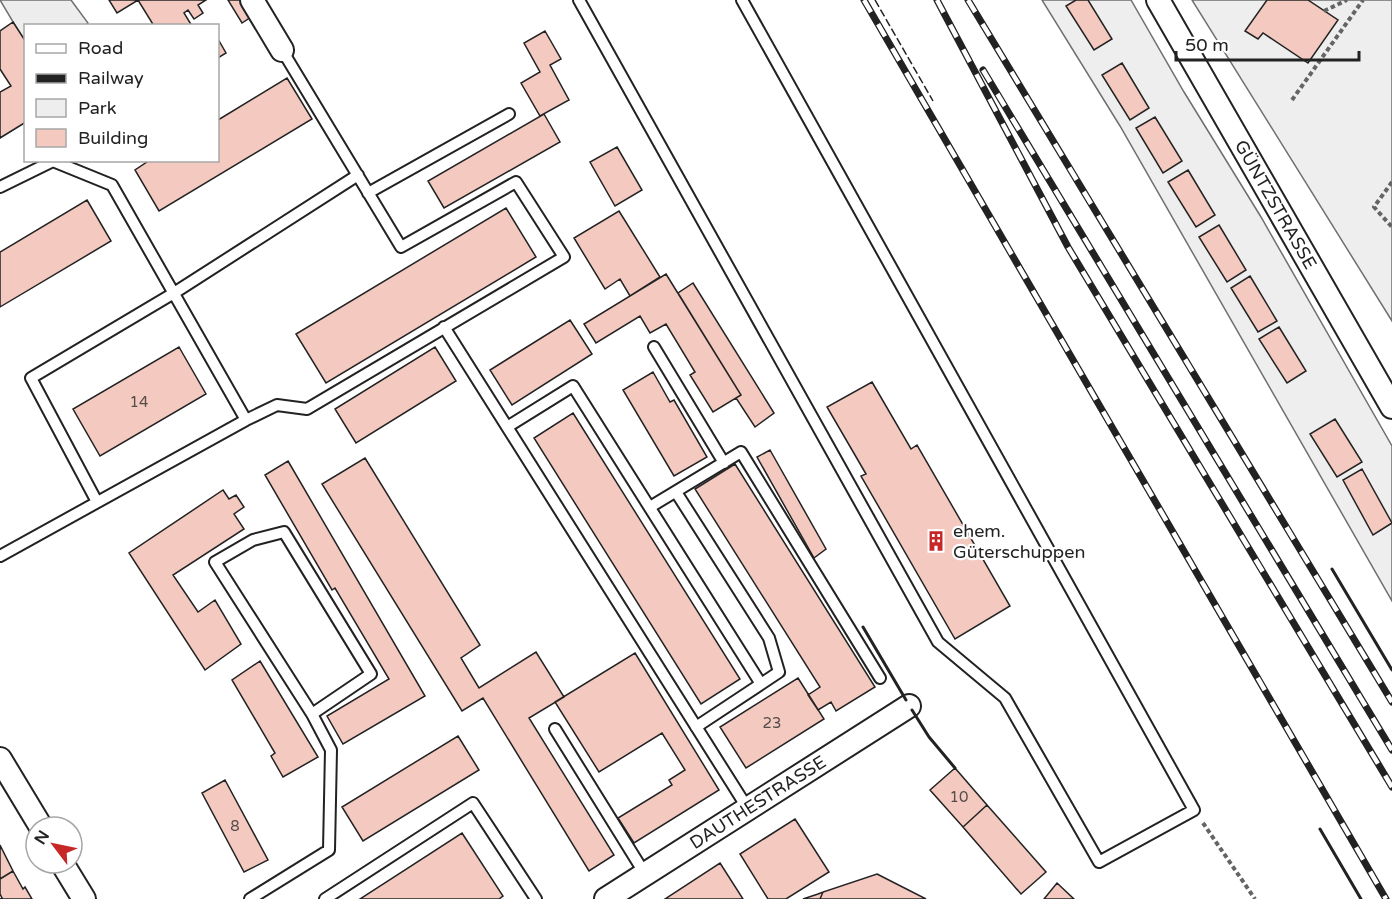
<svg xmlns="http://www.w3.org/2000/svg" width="1392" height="899" font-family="'Varela Round',sans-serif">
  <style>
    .green { fill: #eee; stroke: #6f6f6f; stroke-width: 1.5 }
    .parking { fill: #ededed; stroke: #6f6f6f; stroke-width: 1.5 }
    .building { fill: #f3c9c0; stroke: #222; stroke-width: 1.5 }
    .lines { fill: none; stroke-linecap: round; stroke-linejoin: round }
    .lane-casing { stroke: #222; stroke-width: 14 }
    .street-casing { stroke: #222; stroke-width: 26 }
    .path { stroke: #646464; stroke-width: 4; stroke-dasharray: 4.5 3; stroke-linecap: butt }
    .lane { stroke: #fff; stroke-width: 10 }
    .street { stroke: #fff; stroke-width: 22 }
    .rail-casing { stroke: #222; stroke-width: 7 }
    .rail { stroke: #fff; stroke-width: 4.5; stroke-dasharray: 14; stroke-linecap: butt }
    .fence { stroke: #222; stroke-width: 1.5; stroke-dasharray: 8 3; stroke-linecap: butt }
    .wall { stroke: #222; stroke-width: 3 }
    .labels { text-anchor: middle; stroke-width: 4.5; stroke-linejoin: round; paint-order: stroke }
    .number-label { font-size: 15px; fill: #564c4a }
    .street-label { font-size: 18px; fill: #222; stroke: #fff }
    .poi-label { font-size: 18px; fill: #222; stroke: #fff; text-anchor: start }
  </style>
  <rect width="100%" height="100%" fill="#fff"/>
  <path class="green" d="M1042 0H1131L1184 92 1261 217 1392 446V601L1120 126Z
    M1192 0H1392V321Z"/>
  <path class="parking" d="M0 0H71L88 23 84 26H26L25 42Z"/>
  <path class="building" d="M109 0H206L198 5 203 13 194 19 188 10 184 13 192 26H154L138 0 117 13Z
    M228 0H245L254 15 242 23Z
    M1076 0H1088L1112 39 1094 50 1066 6Z
    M1267 0H1308L1338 20 1308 63 1263 33 1258 39 1245 31Z
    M13 22 26 42V122L0 138V92L11 86 0 69V31Z
    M545 31 561 59 550 65 569 100 540 116 521 83 540 72 524 43Z
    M218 39 226 53 218 58Z
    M1122 63 1149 108 1130 120 1102 75Z
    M287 78 312 119 159 211 135 170 150 160H218V120Z
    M544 114 560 142 444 208 428 181Z
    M1155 117 1182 161 1163 173 1136 128Z
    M617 147 642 190 615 206 590 162Z
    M1188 170 1215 215 1196 227 1168 182Z
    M87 200 111 241 0 307V252Z
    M506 208 536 257 326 383 296 334Z
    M619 211 660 277 630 296 620 279 605 289 574 238Z
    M1219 225 1246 270 1227 282 1199 237Z
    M666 274 741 395 713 412 690 375 695 372 666 324 650 333 640 316 596 343 584 324Z
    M1250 276 1277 321 1258 332 1231 288Z
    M693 283 774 413 755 427 736 398 741 395 678 293Z
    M570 320 592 354 512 405 490 370Z
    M1279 327 1306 371 1287 383 1259 339Z
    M179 347 206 394 100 456 73 409Z
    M435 347 456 381 356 443 335 409Z
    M653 372 670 402 674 400 707 457 674 476 623 390Z
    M872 382 911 449 917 445 1010 606 955 639 861 476 866 474 827 407Z
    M573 413 740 679 701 704 534 438Z
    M1335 419 1362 462 1337 477 1310 434Z
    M770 450 826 549 814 558 757 457Z
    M365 458 480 645 461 658 479 688 536 652 564 697 529 718 614 855 589 871 483 698 462 711 322 484Z
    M288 461 425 696 343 744 327 716 389 679 335 588 332 590 265 475Z
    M735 464 875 687 836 711 831 702 818 710 808 695 820 687 695 489Z
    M1362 469 1392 523 1373 535 1343 480Z
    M223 490 229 499 236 495 244 507 234 514 244 529 173 575 198 612 215 600 241 644 205 670 129 553Z
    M635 653 719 790 634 843 618 818 672 785 669 780 685 770 662 733 599 772 555 702Z
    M260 661 318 757 283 777 271 756 275 753 232 680Z
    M798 678 824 719 746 768 720 727Z
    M458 736 479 770 363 841 342 807Z
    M955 768 987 805 963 827 930 790Z
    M225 780 268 860 244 872 202 793Z
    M987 805 1046 872 1021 894 963 827Z
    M795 819 829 872 786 899H768L740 854Z
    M462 833 503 896 499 899H360Z
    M0 845 13 871 0 879Z
    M720 863 743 899H665Z
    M13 871 23 889 25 887 32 899H0L2 898 0 894V879Z
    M877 874 926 899H820L823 892Z
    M1057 883 1074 899H1044Z
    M823 892 820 899H803L818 894Z"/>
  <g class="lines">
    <g class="lane-casing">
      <path id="lane" d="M579 0 938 642 1005 698 1099 862 1194 810 742 0
        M0 187 53 161 112 185 246 420
        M368 193 509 114
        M444 327 748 809
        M654 347 724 463
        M507 427 573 386 761 684 696 727
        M676 492 769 638 779 672 761 684
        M97 502 31 378 174 293 358 175
        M650 507 741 452 880 678
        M0 556 246 420 277 405 307 409 564 257 516 182 401 247 282 50
        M555 729 645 874
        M250 899 329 850 331 750 312 714 215 562 253 540 284 532 371 674 312 714
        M325 899 473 803 536 899"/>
    </g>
    <g class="street-casing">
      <g id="street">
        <path d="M252 0 282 50"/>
        <path id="s1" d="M1158 0 1392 407"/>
        <path d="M0 759 41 827"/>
        <path d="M62 863 84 899"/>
        <path id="s2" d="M606 899 909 706"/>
      </g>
    </g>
    <path class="path" d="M1324 11 1347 0
      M1292 100 1363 0
      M1392 182 1374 207 1392 227
      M1203 823 1255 899"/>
    <use href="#lane" class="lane"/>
    <use href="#street" class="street"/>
    <g class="rail-casing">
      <path id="rail" d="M864 0 1386 899
        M937 0 1068 247 1392 787
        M968 0 1392 702
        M983 70 1392 750"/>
    </g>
    <use href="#rail" class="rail"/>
    <path class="fence" d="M875 0 933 101"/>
    <path class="wall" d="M1332 569 1392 670
      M863 627 906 700
      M912 710 929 737 955 768
      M1320 829 1361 899"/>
  </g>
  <defs>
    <g id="building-bare" transform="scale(1.62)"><path d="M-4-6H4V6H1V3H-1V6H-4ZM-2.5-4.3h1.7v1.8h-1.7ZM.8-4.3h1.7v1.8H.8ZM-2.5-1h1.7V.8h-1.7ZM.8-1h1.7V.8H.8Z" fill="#c62828" stroke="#fff" stroke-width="2.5" paint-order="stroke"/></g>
  </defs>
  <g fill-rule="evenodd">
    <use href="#building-bare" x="936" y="541"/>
  </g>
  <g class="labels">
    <g class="number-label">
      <text x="139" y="407">14</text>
      <text x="772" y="728">23</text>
      <text x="959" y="802">10</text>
      <text x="235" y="831">8</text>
    </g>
    <g class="street-label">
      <text dy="6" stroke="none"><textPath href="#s1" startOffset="236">GÜNTZSTRASSE</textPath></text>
      <text dy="6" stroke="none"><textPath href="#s2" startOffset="180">DAUTHESTRASSE</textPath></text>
    </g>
    <g class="poi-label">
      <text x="953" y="537">ehem.<tspan x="953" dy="21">Güterschuppen</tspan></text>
    </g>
  </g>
  <rect x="24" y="24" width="195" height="138" fill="#ffffff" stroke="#a7a7a7" stroke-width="1.5"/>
  <rect x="36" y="44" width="30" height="9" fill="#ffffff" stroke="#a7a7a7" stroke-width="1.5"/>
  <text x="78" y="54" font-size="18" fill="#222222">Road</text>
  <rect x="36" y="74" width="30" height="9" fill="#222222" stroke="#a7a7a7" stroke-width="1.5"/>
  <text x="78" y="84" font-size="18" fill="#222222">Railway</text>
  <rect x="36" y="99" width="30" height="18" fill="#eeeeee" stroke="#a7a7a7" stroke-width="1.5"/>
  <text x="78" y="114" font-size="18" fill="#222222">Park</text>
  <rect x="36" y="129" width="30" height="18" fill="#f3c9c0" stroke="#a7a7a7" stroke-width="1.5"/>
  <text x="78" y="144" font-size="18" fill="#222222">Building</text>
  <g transform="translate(54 845) rotate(302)"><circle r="28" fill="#ffffff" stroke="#a7a7a7" stroke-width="1.5"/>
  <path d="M0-4.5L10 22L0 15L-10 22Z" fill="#c62828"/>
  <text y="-9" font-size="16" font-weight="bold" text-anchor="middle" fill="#222222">N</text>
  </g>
  <path d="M1176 51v9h183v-9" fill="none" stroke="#222222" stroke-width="3"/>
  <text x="1185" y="51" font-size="18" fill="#222222" stroke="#ffffff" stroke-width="4.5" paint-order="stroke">50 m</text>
</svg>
